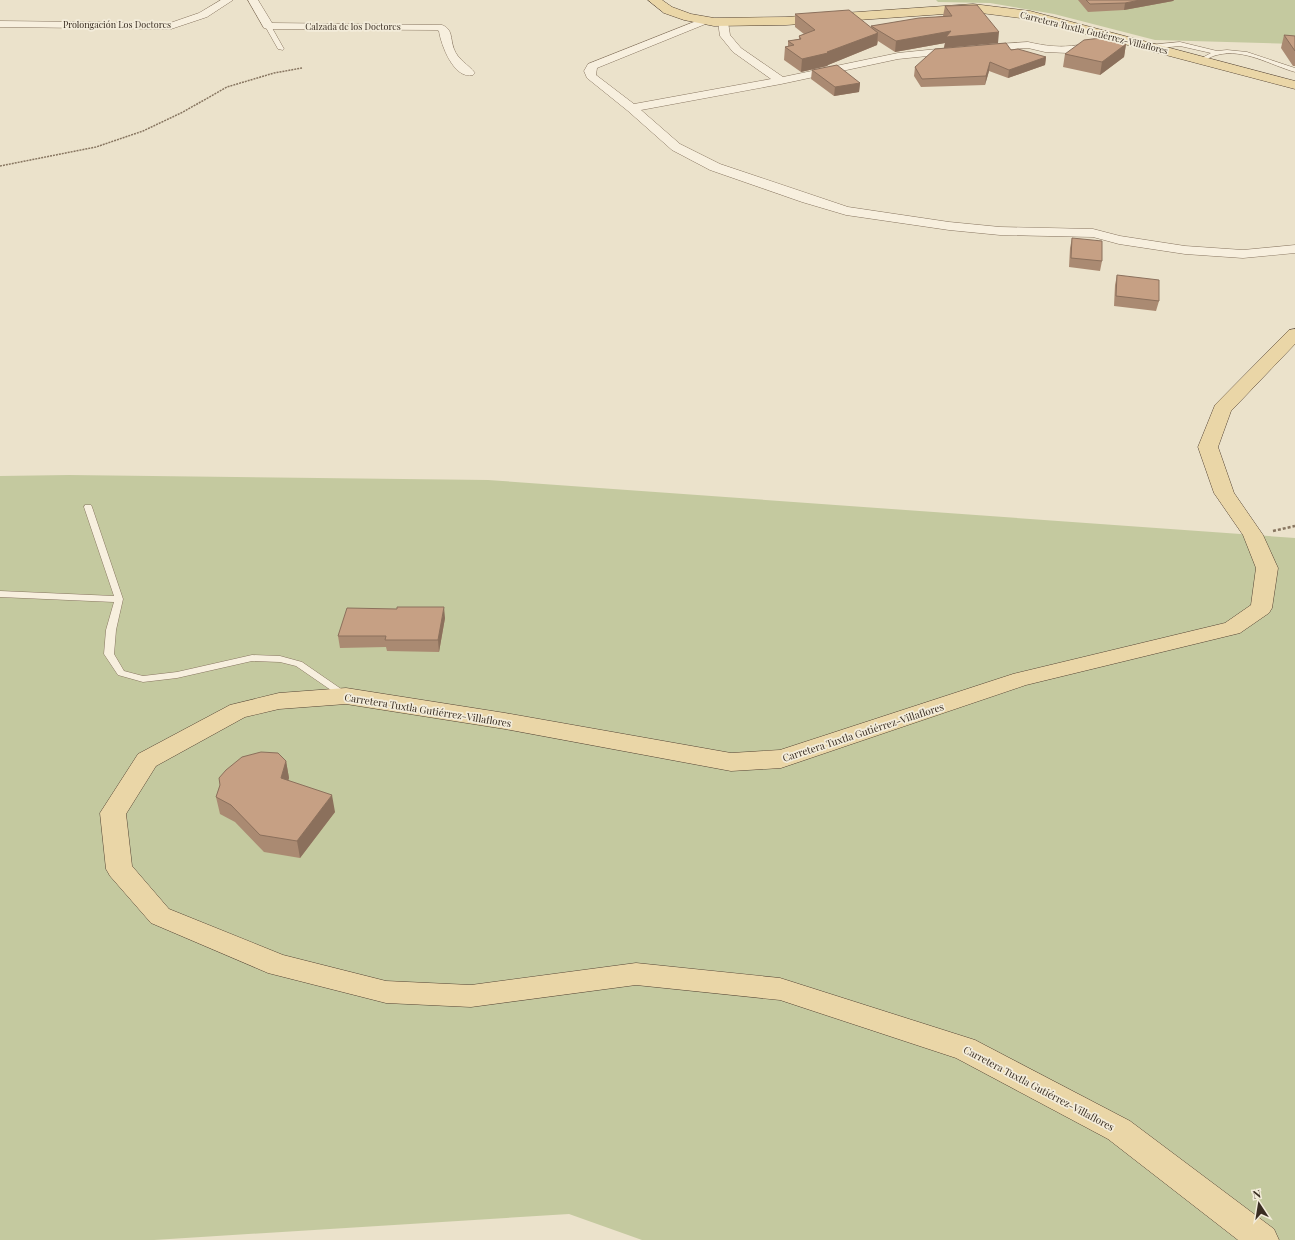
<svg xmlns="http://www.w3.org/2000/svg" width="1295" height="1240" font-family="'Playfair Display',serif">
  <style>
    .green { fill: #c4c99f }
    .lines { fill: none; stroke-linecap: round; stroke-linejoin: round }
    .service-casing { stroke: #877560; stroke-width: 1 }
    .minor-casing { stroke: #877560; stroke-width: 1 }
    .primary-casing { stroke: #554434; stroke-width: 1 }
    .path-far1 { stroke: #877560; stroke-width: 1.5; stroke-dasharray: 2 1; stroke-linecap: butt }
    .path { stroke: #877560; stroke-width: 2.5; stroke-dasharray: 3 2; stroke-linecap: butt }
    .service { fill: #f7efde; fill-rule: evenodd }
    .minor { fill: #f7efde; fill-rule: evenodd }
    .primary { fill: #ead6a7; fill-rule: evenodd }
    .wall { fill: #aa8a72 }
    .shaded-wall { fill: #8b705c }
    .building { fill: #c6a084; stroke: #8b705c }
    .labels { text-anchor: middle; stroke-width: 3.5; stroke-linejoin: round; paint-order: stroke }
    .far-street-label { font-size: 9px; fill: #392d22; stroke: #f3ecda }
    .street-label { font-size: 10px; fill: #392d22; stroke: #f3ecda }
  </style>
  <rect width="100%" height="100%" fill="#ebe2cb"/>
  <path class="green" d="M936 0H1295V44L1155 40 1054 14 990 3 938 2Z
    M69 475 488 480 1295 538V1240H642L569 1214 154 1240H0V476Z"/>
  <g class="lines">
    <g class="service-casing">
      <path id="service" d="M266 25 271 26 284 49 283 50 278 49 265 26Z
        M1180 42 1217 51 1227 50 1247 52 1295 68V72C1270 65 1244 48 1217 55 1211 56 1206 60 1200 63L1198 62V60L1211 53 1180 46 1149 49 1146 47 1149 45Z
        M85 505H91L92 507 123 599 116 630 114 654 124 671 143 676 177 672 252 655 280 656 302 662 347 693 349 695 347 697H341L296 666 280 662 252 661 177 678 143 682 118 675 104 654 106 630 114 602 0 597V591L114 596 84 507Z"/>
    </g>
    <g class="minor-casing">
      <path id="minor" d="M221 0H233L207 17 171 29 0 27V21L170 23 199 13Z
        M248 0H258L272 23 442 25C453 29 450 38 454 49 458 60 468 64 475 73L473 75C454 80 441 45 439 31L437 30 268 29 264 28Z
        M704 18 708 19 709 21 708 23 597 68 596 75 634 104 771 79 733 52 720 36 718 22 723 19 728 22 730 35 741 48 783 77 898 53 957 47 963 50 957 53 898 59 781 84 641 110 680 144 720 164 848 207 949 222 1000 227 1093 229 1120 236 1185 246 1243 250 1295 245V253L1243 258 1185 254 1119 244 1093 237 1000 235 949 230 846 215 802 202 710 170 672 150 628 111 587 78 584 71 588 64Z
        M1028 42C1045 46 1061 48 1078 45 1085 44 1097 40 1102 46L1096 49 1068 53 1045 52 1028 48 983 51 977 48 983 45Z"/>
    </g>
    <g class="primary-casing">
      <path id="primary" d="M648 0H662L672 7 691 14 714 18 786 17 973 4 1030 11 1295 81V89L1029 19 973 12 786 25 714 26 684 20 664 13Z
        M1295 329V344L1231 411 1218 447 1234 493 1263 535 1278 568 1272 608 1269 613 1240 633 1026 685 781 768 731 771 505 729 346 704 279 709 245 717 156 766 126 814 132 866 169 909 283 955 386 981 471 985 636 963 780 978 975 1040 1130 1121 1274 1229 1279 1240H1238L1108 1139 956 1058 780 1000 636 985 471 1007 386 1003 268 973 151 923 110 876 106 869 100 813 138 754 230 705 279 693 346 688 505 713 731 753 780 750 1013 674 1225 623 1251 605 1256 568 1243 535 1214 493 1198 447 1215 405 1289 330Z"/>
    </g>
    <path class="path-far1" d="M0 166 96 147 143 131 183 112 227 87 274 73 302 68"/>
    <path class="path" d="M1273 531 1295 526"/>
    <use href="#service" class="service"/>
    <use href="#minor" class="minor"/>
    <use href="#primary" class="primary"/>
  </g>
  <path class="wall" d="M1078 0H1174L1173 1 1124 10 1088 12Z
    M945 6 998 43 944 48 945 43 895 52 878 41 877 45 828 65 827 66 801 72 784 60 785 47 788 46V41L799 39V36L804 34 795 27V14L871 27V26L943 16Z
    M1284 35 1295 36V66H1293L1281 48Z
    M1126 44 1124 57 1100 75 1063 67 1065 54Z
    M1011 50 1046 57 1045 65 1008 78 989 71 985 85 921 87 914 76 915 67Z
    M812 70 860 83 859 92 834 96 811 79Z
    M1072 238 1102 261 1100 271 1069 267 1070 248Z
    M1117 275 1159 301 1156 311 1114 306 1115 285Z
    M445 618 439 652 387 651 386 647 340 648 338 636Z
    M286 761 289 778 288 780 335 812 300 858 264 852 235 822 220 814 216 797 220 785Z"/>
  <path class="shaded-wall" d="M1140 0H1174L1173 1 1124 10 1125 3Z
    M951 31 999 32 998 43 944 48 945 43 895 52 896 41Z
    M878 33 877 45 828 65 827 66 801 72 802 59 827 52Z
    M1126 44 1124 57 1100 75 1102 62Z
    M1046 57 1045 65 1008 78 1009 70Z
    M990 62 989 71 985 85 986 76Z
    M860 83 859 92 834 96 835 87Z
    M444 607 445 618 439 652 438 640Z
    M286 761 289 778 284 795 281 778Z
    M332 795 335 812 300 858 297 841Z"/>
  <path class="building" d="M1086 0H1140L1125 3 1090 4Z
    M977 5 999 32 946 37 951 31 896 41 871 26 919 18 952 16 945 6Z
    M849 10 878 33 827 52 828 53 802 59 785 47 794 45 788 41 801 39 799 36 815 30 795 14Z
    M1284 35 1295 36V51Z
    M1101 38 1126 44 1102 62 1065 54 1084 40Z
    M1006 43 1011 50 1018 49 1046 57 1009 70 990 62 986 76 922 79 915 67 935 49Z
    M837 65 860 83 835 87 812 70Z
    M1072 238 1102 241V261L1071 258Z
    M1117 275 1159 280V301L1116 296Z
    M397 607H444L438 640H385L386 636H338L347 608 397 609Z
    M261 752 278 753 286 761 281 778 332 795 297 841 260 835 231 805 216 797 220 785 219 778 226 770 242 757Z"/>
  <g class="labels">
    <g class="far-street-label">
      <text x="117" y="28">Prolongación Los Doctores</text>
      <text x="353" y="30">Calzada de los Doctores</text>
      <text transform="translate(1094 33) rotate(14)" y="3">Carretera Tuxtla Gutiérrez-Villaflores</text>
    </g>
    <g class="street-label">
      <text transform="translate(428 710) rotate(9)" y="4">Carretera Tuxtla Gutiérrez-Villaflores</text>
      <text transform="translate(863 732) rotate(-18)" y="4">Carretera Tuxtla Gutiérrez-Villaflores</text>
      <text transform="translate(1039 1088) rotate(28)" y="4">Carretera Tuxtla Gutiérrez-Villaflores</text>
    </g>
  </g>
  <g transform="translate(1259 1204) rotate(348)" stroke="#f3ecda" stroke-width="3" paint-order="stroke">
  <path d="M0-3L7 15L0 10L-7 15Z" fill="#392d22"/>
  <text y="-6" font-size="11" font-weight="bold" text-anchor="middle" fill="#392d22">N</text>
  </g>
</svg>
